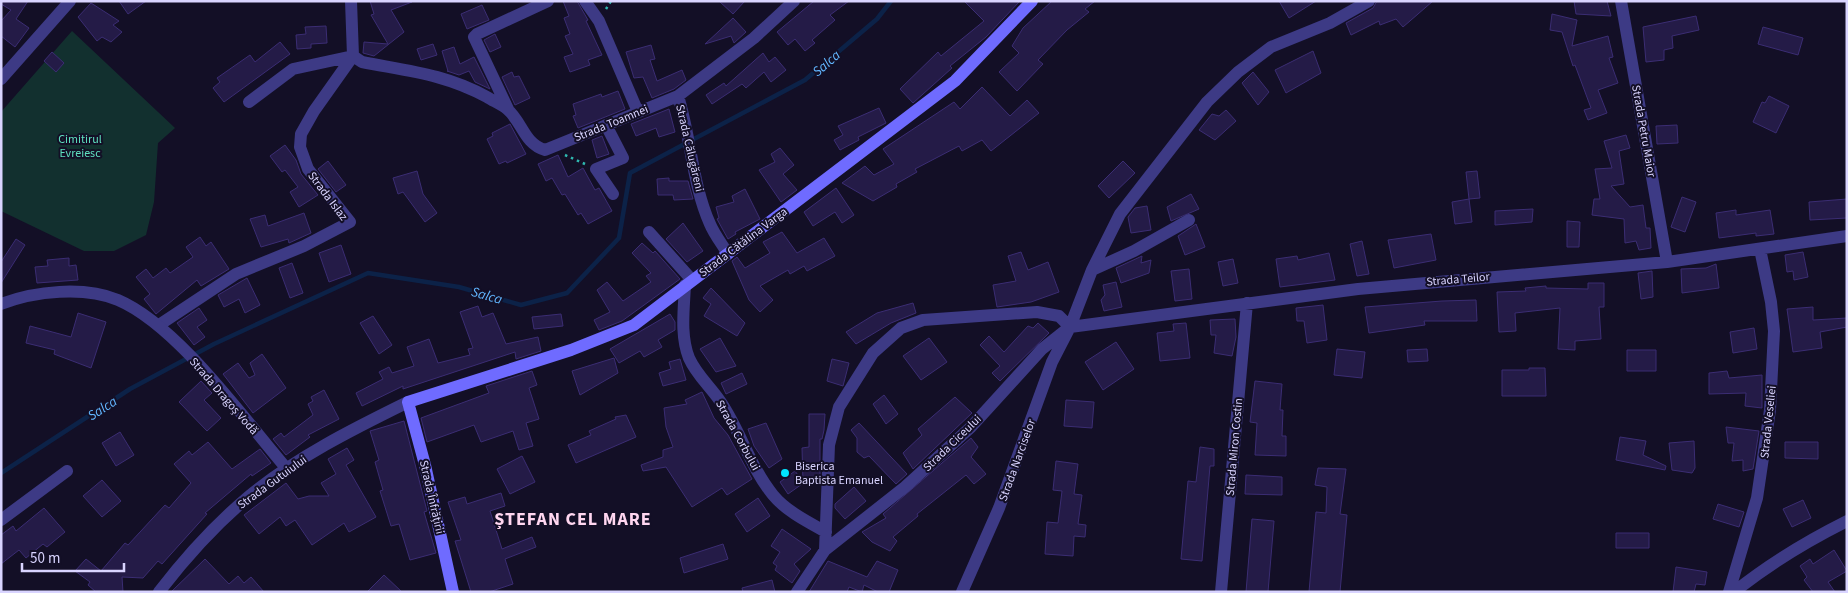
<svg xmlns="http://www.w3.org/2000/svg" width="1848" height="593" font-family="'Source Sans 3',sans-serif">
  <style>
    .green { fill: #12302f }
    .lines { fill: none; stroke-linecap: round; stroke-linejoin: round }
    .stream { stroke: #0c2248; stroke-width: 4.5 }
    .building { fill: #241b47; stroke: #3b2d73 }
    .path { stroke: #2fb8b0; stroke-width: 2.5; stroke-dasharray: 2.5 4; stroke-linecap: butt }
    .minor { stroke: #3d3a85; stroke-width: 12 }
    .tertiary { stroke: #3d3a85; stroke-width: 12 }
    .secondary { stroke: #6f6bff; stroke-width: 12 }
    .poi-dot { fill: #00e5ff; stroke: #130f26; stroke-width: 2 }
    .labels { text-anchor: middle; stroke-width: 4; stroke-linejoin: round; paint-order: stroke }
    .street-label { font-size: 12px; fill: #d9d4ff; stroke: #130f26 }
    .park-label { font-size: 12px; fill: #5fe0c0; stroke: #130f26 }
    .poi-label { font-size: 12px; fill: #d9d4ff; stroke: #130f26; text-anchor: start }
    .water-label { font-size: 14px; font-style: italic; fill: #62b6ff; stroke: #130f26 }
    .district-label { font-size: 18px; font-weight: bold; letter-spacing: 1px; fill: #ffd6f0; stroke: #130f26 }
  </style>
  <rect width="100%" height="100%" fill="#130f26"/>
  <path class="green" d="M72 31 175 128 158 143 154 202 146 235 114 251H84L1 211V112Z"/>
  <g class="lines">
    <path class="stream" d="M1 473 130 389 214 344 368 273 459 287 521 305 567 293 619 238 630 173 805 80 877 19 891 1"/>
  </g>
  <path class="building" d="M1 1H28L16 19 29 28 15 47 1 36V21L11 10 1 4Z
    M119 1H146L128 14Z
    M370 1 412 2 391 10 404 32 374 56 363 53 364 42 388 44 371 15 374 14Z
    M563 1H577L588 20 586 21 602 55 588 60 590 65 570 72 564 57 573 54 565 36 570 34 564 18 569 16Z
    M719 1H745L733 14Z
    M814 1H849L830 15 835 20 812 40 815 43 805 51 795 39 788 45 777 32Z
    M964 1H1020L986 37 950 66 952 68 913 103 900 89 938 52 941 56 984 21Z
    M1052 1H1095L1085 9 1089 12 1067 30 1038 60 1043 64 1017 91 999 72 1019 53 1012 46 1023 28Z
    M1279 1H1316L1289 18Z
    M1377 1H1433L1403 27 1396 19 1380 25 1379 21 1351 35 1346 23 1373 8Z
    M1574 1H1607L1611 16 1576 14Z
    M91 3 119 21 113 25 122 32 111 42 102 37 97 41 78 17Z
    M482 5 489 20 467 29 461 14Z
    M1552 14 1577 20 1572 46 1608 36 1613 57 1609 58 1618 83 1598 90 1607 113 1588 120 1584 110 1591 108 1575 65 1573 66 1562 32 1550 30Z
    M1696 16 1699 30 1672 36 1673 48 1664 50V60L1646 62 1643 27Z
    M733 18 746 32 734 43 731 36 705 44Z
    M326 26 327 43 311 44V48L297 49 296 35 306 34 305 27Z
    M1763 27 1803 38 1798 55 1758 44Z
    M495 34 501 47 490 52 484 40Z
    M280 42 290 54 224 102 213 88 220 82 217 78 250 55 255 62Z
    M433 44 437 55 421 60 417 49Z
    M651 45 655 59 650 60 657 81 682 70 686 80 674 89 652 98 643 77 634 78 626 52Z
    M454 47 460 64 474 57 490 89 475 82 469 71 459 75 447 71H448L442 51Z
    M1313 51 1321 73 1286 93 1275 70Z
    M52 52 64 63 56 72 44 61Z
    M763 53 769 62 775 57 786 70 771 82 764 72 746 88 742 84 712 104 706 95 724 83 726 86Z
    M512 72 514 77 519 76 530 98 515 105 502 77Z
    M1253 72 1269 92 1258 105 1242 83Z
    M982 87 1010 116 1027 100 1039 113 991 151 982 140 962 151 959 146 915 169 917 172 896 184 897 187 873 201 842 183 865 166 874 175 894 164 883 149 954 102 960 109Z
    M618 91 625 109 578 128 573 116 576 115 573 104 601 94 602 97Z
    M1769 96 1789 106 1776 133 1753 122 1762 102 1765 103Z
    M879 108 886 123 858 137 859 140 840 150 834 140 843 135 838 126Z
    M669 109 675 132 659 137 656 128 636 136 631 124Z
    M1226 110 1236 121 1215 140 1199 130 1212 114 1219 116Z
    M510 124 526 154 507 163 506 161 499 164 487 139 493 136 492 133Z
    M1677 125 1678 143 1657 144 1656 126Z
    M1626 135 1630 148 1619 151 1624 184 1611 186 1630 207 1643 205 1646 228H1650L1651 248 1639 250 1636 241 1625 243 1624 219 1592 215 1594 199H1600L1595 169 1612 168 1604 141Z
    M602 136 609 154 597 158 592 140Z
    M285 145 296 160 301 174 318 195 299 207 290 192 298 187 285 170 282 172 270 156Z
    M780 148 794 165 783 174 797 190 781 202 759 170 775 162 771 154Z
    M558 155 568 177 583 168 595 190 599 188 612 211 588 224 581 213 578 215 565 194 562 195 552 178 546 181 538 164Z
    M328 161 346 185 336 192 318 169Z
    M1123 161 1135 173 1109 198 1098 186Z
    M417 171 423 194 437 213 425 222 403 192 398 194 393 178Z
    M1477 171 1480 198 1469 199 1466 172Z
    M669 178V181H688L693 199 674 200 673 195H658L657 179Z
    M836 188 854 215 842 223 835 212 813 226 804 212Z
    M745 189 760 219 735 232 736 234 728 239 717 219 719 218 716 207 734 202 732 196Z
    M1191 194 1199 209 1171 221 1167 207Z
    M1682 197 1696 202 1685 232 1671 227Z
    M1469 199 1472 222 1455 224 1452 202Z
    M1847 199V218L1810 220 1809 202Z
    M1147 206 1151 230 1131 233 1128 217 1135 208Z
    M1533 209 1532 222 1495 225V211Z
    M1736 210V215L1770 210 1774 234 1756 236V233L1719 238 1716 213Z
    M304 213 311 233 289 243 288 239 261 247 250 219 265 215 268 226Z
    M1567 221 1580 222 1579 247H1567Z
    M683 223 703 251 687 262 666 239Z
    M1196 224 1205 247 1185 255 1178 236Z
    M782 232 797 253 824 238 835 256 807 271 804 266 790 274 788 270 760 286 773 300 760 312 749 300 732 261 737 257 745 268 770 253 763 242Z
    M1431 234 1436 260 1394 268 1388 240Z
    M200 237 206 246 211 242 229 269 201 286 197 280 156 314 144 299 150 294 136 277 146 269 153 278 166 268 170 273 193 257 186 247Z
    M16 239 25 245 1 283V262Z
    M1362 241 1369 274 1357 276 1350 244Z
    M642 243 653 253 655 251 680 279 622 321 599 330 594 320 610 312 597 290 607 282 623 301 651 282 646 276 651 273 632 253Z
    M341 245 351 274 329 282 319 253Z
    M1021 252 1028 270 1048 262 1059 292 1031 302 997 307 993 285 1016 281 1008 256Z
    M1803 252 1808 277 1794 280 1793 271 1787 272 1785 255Z
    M1329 253 1335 280 1280 287 1276 259 1297 256 1298 260Z
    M1142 256 1141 263 1151 260 1149 273 1121 283 1116 268Z
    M69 258V266L76 265 78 280 37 283 35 267 48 266 47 260Z
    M1233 259 1238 283 1223 286 1218 262Z
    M292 263 303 293 290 298 279 268Z
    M1716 264 1719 288 1682 293 1681 269 1706 268Z
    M1189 269 1192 299 1175 301 1171 271Z
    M1652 271 1653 297 1641 299 1638 273Z
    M247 278 260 305 245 313 239 299 224 307 218 295Z
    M1116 282 1122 307 1104 311 1101 300 1105 295 1103 285Z
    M1588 283H1604V307H1599L1601 339 1575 341V350L1558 349 1560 308 1515 313 1516 331 1499 332 1497 292 1526 291 1525 288 1546 286V288L1588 289Z
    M711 288 745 323 737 336 704 316 711 304 703 298Z
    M1476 300 1477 321H1424L1425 325 1369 333 1365 307 1442 301Z
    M913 303 916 313 891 323 856 344 846 332 877 313Z
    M1323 305 1327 340 1307 343 1304 321H1297L1296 308Z
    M478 306 482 317 493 313 506 344 538 337 541 351 516 359 515 352 403 389V386L362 406 356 393 383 379 379 372 389 367 392 373 414 366 407 347 429 339 438 363 470 355 468 349 473 348 460 312Z
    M1813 307V320L1847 318V327L1820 332 1822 348 1793 352 1787 309Z
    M199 308 207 320 197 327 205 337 194 345 177 323Z
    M78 313 106 322 91 368 54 354 55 350 26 343 30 326 71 337Z
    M561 314 563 326 534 329 532 317Z
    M670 314 675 322V330L658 340 662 347 644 357 640 351 619 363 610 349Z
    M373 316 392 345 379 354 360 323Z
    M1235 319 1236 337 1232 356 1214 353 1216 335H1211L1210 320Z
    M1038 323 1049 333 1000 381 992 373 1000 366 980 345 989 336 1004 352 1028 326 1033 328Z
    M1186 323 1190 358 1160 361 1157 333 1174 331 1173 324Z
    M1754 328 1757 349 1733 353 1730 332Z
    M720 338 736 366 716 372 700 349Z
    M929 338 947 362 921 380 903 356Z
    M1116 342 1134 369 1103 390 1085 362Z
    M1337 349 1365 352 1362 378 1334 375Z
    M1427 349 1428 361 1408 362 1407 350Z
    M1627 350H1656V371H1627Z
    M262 354 286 388 253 413 223 374 238 363 249 378 255 375 250 363Z
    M614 358 618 373 580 395 572 371Z
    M680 359 686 380 663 386 659 373 671 369 669 362Z
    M832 359 849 363 843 386 827 381Z
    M1529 368H1545L1546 396H1502V370H1529Z
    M532 371 537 385 529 388 539 419 526 423 533 446 519 450 513 431 481 442 474 425 427 442 421 418 489 393 486 386Z
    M1727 371 1729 378 1762 375V408L1745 406 1746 393 1709 394V373Z
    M742 373 747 384 726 394 721 383Z
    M201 381 212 393 204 400 221 418 207 431 179 402Z
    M1255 381 1282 384 1280 410H1283L1282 436H1286V456L1255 455 1257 423 1250 422Z
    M324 390 339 419 308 435 310 437 286 455 273 439 281 433 284 437 313 415 308 404 313 401 311 397Z
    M702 392 714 418 728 435 752 479 727 495 722 488 692 507 666 467 643 471 641 465 663 457V450L673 447 666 427 664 408 687 404 685 400Z
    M884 395 898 414 886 424 873 404Z
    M955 397 972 413 913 469 903 453 922 435 918 429Z
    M1066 400 1094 402 1092 428 1064 426Z
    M809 414H825L824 430 822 439H820V477H812L788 494 780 482 795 471 803 482 802 448 809 447Z
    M626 415 636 437 576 463 568 445 591 435 589 431 616 419 615 417Z
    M404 421 427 511 424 512 436 553 410 560 399 524 391 526 380 491 383 490 375 462 379 460 370 431Z
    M766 423 782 459 769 468 754 446 748 429Z
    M859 423 907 474 896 484 869 456 864 458 857 452V438L851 430Z
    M1726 427 1759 431 1753 469 1743 471V460L1732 461 1734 443H1728Z
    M120 432 134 455 116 466 102 443Z
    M1620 437 1646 441 1643 455 1666 466 1665 470 1616 460Z
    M971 438 978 447 971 457 986 474 974 484 966 475 917 514 918 516 893 537 897 541 890 551 872 542 862 532 886 518 883 514Z
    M1694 441 1695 468 1692 473 1672 470 1669 443Z
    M208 442 232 469 260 449 271 463 252 476 251 474 205 513 207 514 162 564 158 561 143 578 122 577 123 592H96L88 585 90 582 75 571 86 559 101 571 125 543 128 545 165 505 169 508 191 483 174 464 189 451 192 455Z
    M1785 442H1818V459L1785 458Z
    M1200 447 1214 449V466H1210L1202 561 1181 559 1188 481 1196 482Z
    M347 448 354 460 346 465 376 517 349 532 344 523 312 545 295 520 286 526 280 517 259 534 244 515 286 483 298 499 309 496H329L321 483 336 474 328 459Z
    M522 456 535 482 510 494 497 469Z
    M1056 461 1078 464 1074 494 1082 495 1078 524 1086 525 1085 537 1074 536 1073 556 1045 554 1047 522 1058 523 1062 491 1053 490Z
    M1318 468 1346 469 1340 514 1347 515 1340 592H1309L1316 512 1326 513 1327 487 1315 485Z
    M1246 475 1282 477V495L1245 494Z
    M102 480 121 501 102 517 83 496Z
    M854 487 866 501 845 519 835 508V504Z
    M501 493 505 506 490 511 502 549 532 537 536 547 505 559 513 584 489 592H471L455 541 461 540 448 502 465 497 467 504Z
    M758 498 770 516 747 532 735 514Z
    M1803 500 1811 518 1792 527 1783 509Z
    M1718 504 1744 512 1739 527 1713 519Z
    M44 508 65 532 47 547 43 544 26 558 19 550 1 564V535L13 526 16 531Z
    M1252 519 1274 521 1268 592H1246Z
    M782 529 811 549 794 564 800 571 792 583 775 570 777 566 773 563 780 552 771 546Z
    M1616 533H1649V548H1616Z
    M723 544 728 559 684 573 680 558Z
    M1834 550 1847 571 1828 582 1835 592H1813L1804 580 1807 577 1800 566 1810 559 1813 564Z
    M205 559 229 584 238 576 244 583 251 577 264 592H171Z
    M828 561 867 577 877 561 898 570 889 592H878L864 585 862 592 849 587 847 592H809Z
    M1676 567 1707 572 1705 585 1696 584 1694 592H1673Z
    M384 575 402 592H367Z
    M772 580 775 592H743L742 588Z"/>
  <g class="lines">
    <path class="path" d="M606 9 611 1
      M565 155 585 164"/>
    <path class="minor" d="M351 1 353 56
      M585 1 599 21 638 112
      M1621 1 1667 262
      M353 56 362 62C408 71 445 74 487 97 493 101 501 104 507 109 522 121 524 144 545 150L678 96 754 38 794 1
      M1 79 70 1
      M678 96C691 137 692 184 710 224 714 234 722 244 728 254
      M249 102 293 69 353 56
      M508 109 474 37 477 34 548 1
      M606 125 623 158 596 169 613 194
      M649 232 692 280
      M1092 270 1134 251 1189 220
      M685 285C684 309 680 335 689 358 697 376 712 388 722 404 741 433 751 468 773 495 786 511 808 522 826 532
      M159 325 236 274 304 246 350 222 308 169 300 147 301 134 314 111 353 56
      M1070 327 1358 289 1667 262 1847 236
      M1 520 67 471
      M825 550 829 445 839 407 873 353 901 328 923 320 1037 312 1059 316 1070 327
      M797 592 825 550 905 487 971 427 1042 349 1066 330
      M962 592 999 508 1052 362 1070 327 1092 270 1120 214 1207 102 1238 72 1271 47 1330 23 1369 1
      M1221 592 1247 303
      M1729 592 1757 498 1770 410 1774 331 1771 302 1760 249
      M1734 592C1769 564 1807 541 1847 521"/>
    <path class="tertiary" d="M1 304C35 291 84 286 118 300 177 325 244 419 287 469
      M159 592C185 558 215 525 248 497 295 458 353 429 408 402"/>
    <path class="secondary" d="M453 592 425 465 408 402 571 350 634 325 955 81 1032 1"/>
  </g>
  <circle class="poi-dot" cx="785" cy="473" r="5"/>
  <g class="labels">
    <g class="street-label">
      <text transform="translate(611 123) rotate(-22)" y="4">Strada Toamnei</text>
      <text transform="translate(1644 131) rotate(80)" y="4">Strada Petru Maior</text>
      <text transform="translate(690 148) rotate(77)" y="4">Strada Călugăreni</text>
      <text transform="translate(328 196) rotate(53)" y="4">Strada Islaz</text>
      <text transform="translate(743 242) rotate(-37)" y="4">Strada Cătălina Varga</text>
      <text transform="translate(1458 279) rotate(-5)" y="4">Strada Teilor</text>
      <text transform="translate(224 396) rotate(49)" y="4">Strada Dragoș Vodă</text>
      <text transform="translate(1768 422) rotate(-84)" y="4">Strada Veseliei</text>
      <text transform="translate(738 435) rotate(61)" y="4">Strada Corbului</text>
      <text transform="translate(952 443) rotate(-44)" y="4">Strada Ciceului</text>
      <text transform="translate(1234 447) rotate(-85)" y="4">Strada Miron Costin</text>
      <text transform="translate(1017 460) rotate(-70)" y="4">Strada Narciselor</text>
      <text transform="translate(272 482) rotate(-36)" y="4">Strada Gutuiului</text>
      <text transform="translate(432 497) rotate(77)" y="4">Strada Înfrățirii</text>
    </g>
    <g class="park-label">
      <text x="80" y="143">Cimitirul<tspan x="80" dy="14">Evreiesc</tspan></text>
    </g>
    <g class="poi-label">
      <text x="795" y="470">Biserica<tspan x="795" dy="14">Baptista Emanuel</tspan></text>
    </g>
    <g class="water-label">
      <text transform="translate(826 63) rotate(-41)" y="5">Salca</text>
      <text transform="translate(487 295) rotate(16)" y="5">Salca</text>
      <text transform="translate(102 408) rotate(-33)" y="5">Salca</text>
    </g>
    <g class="district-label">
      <text x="573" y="525">ȘTEFAN CEL MARE</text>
    </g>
  </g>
  <rect width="1848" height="593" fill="none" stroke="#d9d4ff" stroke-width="5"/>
  <path d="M22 563v8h102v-8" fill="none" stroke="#d9d4ff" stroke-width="2.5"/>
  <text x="30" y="563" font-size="15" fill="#d9d4ff" stroke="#130f26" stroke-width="4" paint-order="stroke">50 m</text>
</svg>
